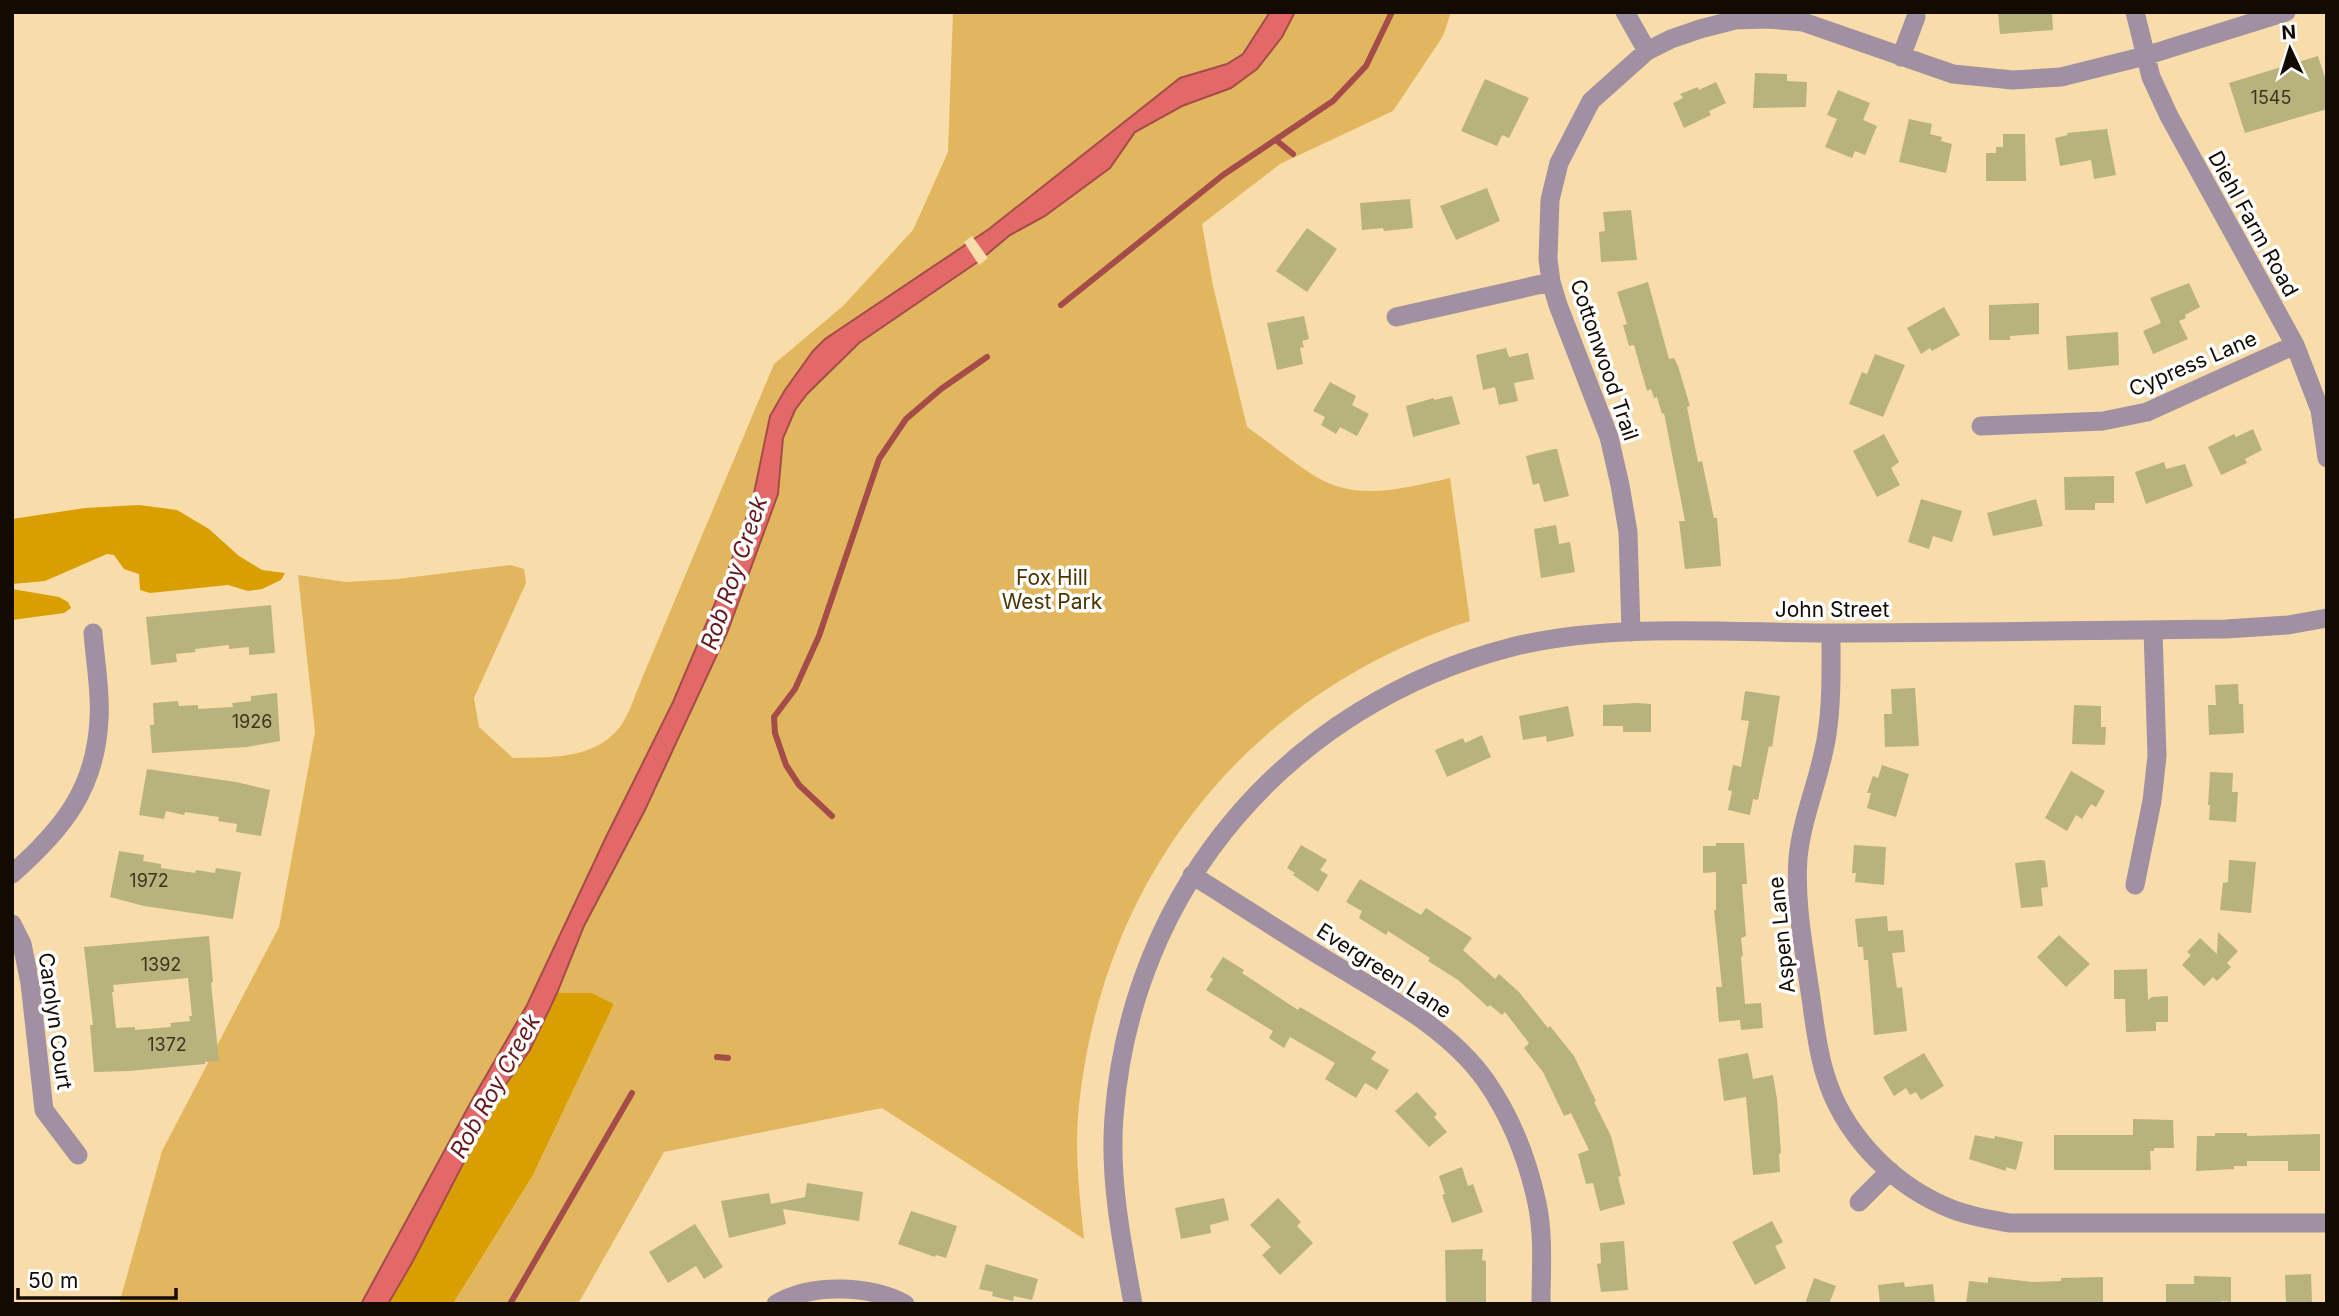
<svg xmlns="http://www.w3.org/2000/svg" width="2339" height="1316" font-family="Inter,sans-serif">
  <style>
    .green { fill: #e2b65f }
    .forest { fill: #d99f00 }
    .water { fill: #e26968; stroke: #a44c49; stroke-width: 2 }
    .pier { fill: #f8ddab }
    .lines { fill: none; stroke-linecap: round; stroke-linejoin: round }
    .stream { stroke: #a44c49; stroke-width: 6 }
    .building { fill: #b8b27d; fill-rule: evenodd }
    .minor { stroke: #a090a2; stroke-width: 19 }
    .labels { text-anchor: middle; stroke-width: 7; stroke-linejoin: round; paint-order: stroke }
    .number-label { font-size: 18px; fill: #3c341f }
    .street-label { font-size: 21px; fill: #130a00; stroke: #fff }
    .park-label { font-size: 21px; fill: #4c3500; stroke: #fff }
    .water-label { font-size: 23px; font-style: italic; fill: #65181c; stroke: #fff }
  </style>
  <rect width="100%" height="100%" fill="#f8ddab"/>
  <path class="green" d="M953 12H1270L1243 54 1227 64 1180 78 989 229 813 351 770 416 753 498 724 582 673 702 606 837 527 1005 472 1100 361 1304H119L162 1151 279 927 315 732 298 575 346 582 398 579 510 565 524 569 526 583 474 698 479 727 513 758C550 757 594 760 620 727 630 713 636 692 643 676L774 364 843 306 913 230 948 152Z
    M1295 12H1451L1443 36 1393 111 1280 164 1202 224 1213 286 1247 427C1272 444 1296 466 1322 480 1361 501 1410 487 1450 478L1470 621C1244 694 1098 882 1078 1117 1075 1158 1080 1199 1084 1239L882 1108 664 1152 578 1304H453L533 1175 614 1004 592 993H557L584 926 778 494 783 438 795 410 807 394 859 343 979 261 1010 235 1045 216 1110 168 1135 132 1182 106 1231 88 1282 37Z"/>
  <path class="forest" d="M139 505 177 510 209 529 239 556 262 570 285 573 281 580 262 589 248 591 228 585 150 593 140 590 139 574 124 569 114 555 107 554 45 581 12 584V519L85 508Z
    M12 589 59 597 68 602 71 608 64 613 12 620Z
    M557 993H592L614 1004 533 1175 453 1304H388L413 1261 499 1094 530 1050Z"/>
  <path class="water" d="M1270 12H1295L1282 37 1257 69 1231 88 1182 106 1135 132 1110 168 1045 216 1010 235 979 261 859 343 807 394 795 410 783 438 778 494 727 633 645 810 584 926 557 993 530 1050 499 1094 413 1261 388 1304H361L472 1100 527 1005 606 837 673 702 724 582 753 498 770 416 785 390 813 351 825 339 989 229 1180 78 1227 64 1243 54Z"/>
  <path class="pier" d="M972 236 988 258 979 265 964 242Z"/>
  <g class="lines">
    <path class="stream" d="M1276 140 1293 154
      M1061 305 1223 175 1333 101 1366 66 1392 12
      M832 816 799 785 786 765 775 733 774 717 795 689 819 636 879 459 906 419 941 389 987 357
      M717 1057 728 1058
      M510 1304 632 1093"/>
  </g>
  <path class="building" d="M1998 12H2052L2053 30 2000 34Z
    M2318 56 2327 84V109L2245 133 2229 83Z
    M1755 73 1787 74V81L1807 82 1806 107 1753 108Z
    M1485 79 1529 98 1509 138 1502 135 1497 146 1461 131Z
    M1716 82 1726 103 1709 111 1711 115 1684 128 1673 103 1683 98 1680 94 1698 87 1699 90Z
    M1838 90 1870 103 1863 120 1877 126 1865 155 1855 151 1852 158 1825 147 1837 119 1827 115Z
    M1909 119 1932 124 1930 134 1942 137 1941 141 1952 144 1946 173 1899 162Z
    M2107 129 2116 175 2094 179 2091 160 2060 166 2055 138 2068 135 2067 133Z
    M2003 134H2025L2026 181H1986V153H1996V147H2003Z
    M1487 188 1500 221 1456 240 1440 206Z
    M1410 199 1413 228 1384 231 1383 228 1362 230 1360 203Z
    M1631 210 1637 260 1601 262 1599 232 1605 231 1603 212Z
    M1307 228 1337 249 1307 292 1276 271Z
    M1648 282 1669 359 1674 358 1678 366 1690 406 1687 407 1698 462 1702 461 1714 518H1717L1721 566 1685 569 1679 521H1685L1664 413 1662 414 1657 397 1654 398 1651 389 1647 391 1634 345 1629 346 1623 325 1627 324 1617 292Z
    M2189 283 2200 307 2185 315 2186 318 2179 321 2188 339 2153 354 2143 331 2161 323 2150 298Z
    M2039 303V334L2010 336V340H1989V305Z
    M1944 307 1960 335 1932 351 1930 348 1921 354 1907 328Z
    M1304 316 1309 339 1302 341 1304 347 1300 348 1303 364 1277 370 1267 323Z
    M2118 332 2119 365 2068 370 2066 336Z
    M1506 348 1509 357 1528 353 1534 379 1514 383 1518 401 1499 405 1495 387 1483 390 1476 355Z
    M1875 354 1905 365 1883 417 1849 404 1862 372 1867 374Z
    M1330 382 1356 396 1352 405 1369 414 1357 436 1340 427 1336 434 1321 425 1325 417 1313 411Z
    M1452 396 1460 424 1413 437 1406 406 1434 398V400Z
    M2253 429 2262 450 2245 459 2247 463 2221 475 2208 447 2234 434 2236 437Z
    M1884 434 1899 462 1891 468 1900 485 1877 497 1853 451Z
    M1554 449H1557L1569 496 1544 502 1539 483 1533 485 1526 456Z
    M2164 462 2166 469 2185 464 2193 486 2146 504 2135 472Z
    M2114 476V503H2095V510H2065L2064 477Z
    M1921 499 1962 511 1952 542 1933 536 1929 549 1908 542Z
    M2036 499 2043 526 1993 536 1987 513Z
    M1556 525 1559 544 1570 542 1575 572 1541 578 1534 529Z
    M271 605 275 653 249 655V647L229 649V645L195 649V652L176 654 177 662 151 665 146 617Z
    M2238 684 2239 704H2243L2244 733 2209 735 2208 705H2216L2215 685Z
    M1915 688 1919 746 1885 747 1884 714H1892L1891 689Z
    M1745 691 1780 696 1772 747 1769 746 1758 800 1753 799 1750 815 1728 810 1732 791 1728 790 1733 765 1741 767 1749 721 1741 720Z
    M277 693 280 741 247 747 152 753 150 725H154L153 703 178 701 179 706 198 705V709L233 707 232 703 251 701V696Z
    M1637 703 1651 704V732H1623V726H1603V705Z
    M2074 705 2101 706V727H2106L2105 745 2072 744Z
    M1568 706 1574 736 1547 742 1546 736 1523 740 1519 716Z
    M1482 735 1491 757 1447 777 1435 750 1463 738 1465 743Z
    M1882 765 1909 774 1896 817 1867 808 1871 793H1867L1873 776 1878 778Z
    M147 769 236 782 270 790 261 836 236 832 237 824 218 821 219 817 185 812 184 815 166 811 164 819 139 815Z
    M2071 771 2105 791 2096 807 2091 804 2082 819 2076 815 2067 831 2045 818Z
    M2210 772 2233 773 2232 792H2238L2236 822 2209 820 2210 805H2208Z
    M1716 843H1744L1747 884H1742L1746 936 1741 938 1743 956 1741 957 1745 1004 1761 1003 1763 1028 1741 1030 1740 1020 1719 1022 1716 987H1722L1714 910H1716V872L1703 873V846H1716Z
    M1301 845 1327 860 1320 870 1328 875 1318 892 1293 875 1295 873 1287 868Z
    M1854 845 1886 847 1884 885 1855 882 1856 873H1852Z
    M119 851 144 855 143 861 161 864V868L195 873 196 870 215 873 216 868 241 872 233 919 144 906 110 897Z
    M2041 860 2045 861 2048 887 2041 888 2043 906 2021 908 2015 863Z
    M2229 860 2256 862 2251 913 2220 910 2223 883 2228 882Z
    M1360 879 1421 915 1426 908 1472 938 1463 950 1495 979 1499 974 1519 992 1548 1028 1550 1026 1574 1056 1596 1101 1594 1102 1611 1136 1621 1176 1618 1177 1625 1204 1600 1211 1593 1183 1586 1184 1578 1154 1589 1150 1571 1113 1564 1116 1543 1072 1524 1048 1529 1043 1505 1012 1502 1015 1490 1005 1488 1007 1458 980 1428 961 1430 958 1388 931 1386 935 1359 918 1362 911 1346 902Z
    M1887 916 1888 931 1903 930 1905 952 1892 953 1897 988 1902 987 1907 1031 1874 1035 1868 960H1864L1863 947H1858L1855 919Z
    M2218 932 2238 951 2227 963 2231 967 2217 981 2213 977 2204 986 2182 965 2191 955 2187 952 2200 938 2217 954Z
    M2059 935 2090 964 2066 987 2037 957Z
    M209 936 213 982 211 983 219 1061 205 1062V1064L129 1071 94 1072 90 1025H93L84 947ZM188 978 192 1016H189L190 1021 170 1023 171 1027 135 1030V1027L116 1028 112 992H114L113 985Z
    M1223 957 1244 970 1242 973 1298 1010 1300 1007 1376 1052 1371 1059 1389 1070 1377 1090 1365 1083 1356 1098 1325 1079 1335 1063 1290 1037 1284 1048 1269 1038 1273 1031 1206 990 1213 979 1210 977Z
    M2147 969 2148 1000 2152 997 2168 996V1022H2156V1031L2126 1032 2125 999H2114V970Z
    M1748 1053 1753 1079 1773 1075 1777 1099 1781 1153 1779 1154 1780 1172 1753 1175 1746 1097 1724 1101 1718 1059Z
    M1924 1053 1944 1086 1921 1100 1916 1092 1910 1095 1906 1088 1894 1096 1883 1077Z
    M1417 1092 1437 1114 1434 1117 1447 1132 1429 1147 1395 1111Z
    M2133 1119 2173 1120 2174 1148H2154V1151H2150L2151 1170H2054V1135H2133Z
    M2215 1133H2247V1136L2320 1134V1171H2288V1161H2247V1166H2234V1169L2196 1171 2197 1136H2215Z
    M1975 1135 1994 1139 1995 1136 2023 1142 2016 1170 2006 1167V1171L1969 1159Z
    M1462 1167 1468 1186 1473 1184 1483 1212 1452 1223 1442 1195 1445 1194 1439 1176Z
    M807 1183 863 1192 859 1221 783 1209 786 1224 729 1238 721 1201 769 1193 771 1204 805 1197Z
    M1224 1198 1229 1220 1210 1225 1211 1233 1181 1239 1175 1208Z
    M1278 1198 1301 1222 1297 1226 1313 1243 1280 1275 1262 1255 1271 1247 1250 1225Z
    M911 1211 957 1226 946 1258 936 1255 935 1257 898 1244Z
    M1772 1221 1783 1242 1775 1246 1786 1268 1755 1285 1732 1242Z
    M695 1224 723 1267 704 1279 696 1266 668 1283 649 1252Z
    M1624 1241 1628 1290 1601 1292 1597 1264 1601 1263 1600 1243Z
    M1483 1249 1482 1260 1486 1261V1303H1446L1445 1250Z
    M986 1264 1038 1279 1032 1300 1014 1296 1013 1301 992 1296 993 1292 979 1289Z
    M2311 1274 2312 1303 2286 1304 2285 1275Z
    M2194 1276 2231 1277V1302L2222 1301V1304H2166V1284H2194Z
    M1988 1277 2033 1282 2061 1281V1278L2103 1277V1304H1966L1969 1281 1988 1283Z
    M1814 1278 1836 1286 1829 1304H1805Z
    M1904 1282 1905 1287 1933 1284 1935 1304H1880L1878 1285Z"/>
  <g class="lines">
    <path class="minor" d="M1625 12 1647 51
      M2135 12 2151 77 2169 116 2295 345 2320 410 2327 458
      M1901 57 1916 17
      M1396 317 1551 282
      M1981 426 2103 421 2147 412 2295 345
      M1631 632 1628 532 1620 485 1609 437 1558 305 1551 282 1548 259 1550 200 1559 163 1591 101 1647 51 1671 39 1700 29 1735 20 1767 19 1803 22 1953 74 2013 80 2061 77 2145 56 2286 12
      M1831 633C1831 667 1832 701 1827 734 1821 776 1802 816 1798 858 1795 901 1803 943 1809 985 1814 1015 1816 1046 1825 1074 1842 1132 1889 1181 1942 1205 1963 1215 1987 1219 2009 1223H2327
      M12 874C62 830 96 789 99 719 101 691 95 661 93 633
      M1192 875C1237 903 1281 932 1327 960 1382 994 1448 1027 1486 1081 1511 1117 1528 1161 1537 1203 1544 1236 1541 1271 1541 1304
      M2135 885 2152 801 2157 756 2153 630
      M12 924 22 944 30 983 44 1110 78 1155
      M1859 1202 1890 1171
      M776 1304C811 1283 870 1285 905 1304
      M1133 1304C1122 1243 1109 1179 1114 1117 1131 887 1290 704 1512 647 1611 622 1731 633 1833 633 1964 633 2095 630 2226 629L2288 625 2327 618"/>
  </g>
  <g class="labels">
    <g class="number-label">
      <text x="2271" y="104">1545</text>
      <text x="252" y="728">1926</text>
      <text x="149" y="887">1972</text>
      <text x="161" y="971">1392</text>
      <text x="167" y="1051">1372</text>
    </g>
    <g class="street-label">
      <text transform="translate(2253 224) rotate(61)" y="7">Diehl Farm Road</text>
      <text transform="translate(1604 360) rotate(71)" y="7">Cottonwood Trail</text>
      <text transform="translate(2193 364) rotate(-23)" y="7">Cypress Lane</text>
      <text x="1832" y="617">John Street</text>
      <text transform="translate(1782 935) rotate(-96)" y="7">Aspen Lane</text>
      <text transform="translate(1384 971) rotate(33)" y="7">Evergreen Lane</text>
      <text transform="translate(55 1021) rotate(82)" y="7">Carolyn Court</text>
    </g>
    <g class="park-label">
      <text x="1052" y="585">Fox Hill<tspan x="1052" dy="24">West Park</tspan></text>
    </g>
    <g class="water-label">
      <text transform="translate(734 573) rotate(-71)" y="8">Rob Roy Creek</text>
      <text transform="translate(495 1086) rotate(-61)" y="8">Rob Roy Creek</text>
    </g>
  </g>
  <rect width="2339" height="1316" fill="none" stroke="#130a00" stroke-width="28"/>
  <g transform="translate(2290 49) rotate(356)" stroke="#ffffff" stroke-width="5" paint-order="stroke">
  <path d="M0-5L12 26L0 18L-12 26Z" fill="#130a00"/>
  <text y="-10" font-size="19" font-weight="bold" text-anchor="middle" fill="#130a00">N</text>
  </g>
  <path d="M18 1288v10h158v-10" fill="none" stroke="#130a00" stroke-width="3.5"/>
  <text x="28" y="1288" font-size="21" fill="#130a00" stroke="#ffffff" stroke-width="5" paint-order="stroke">50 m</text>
</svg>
